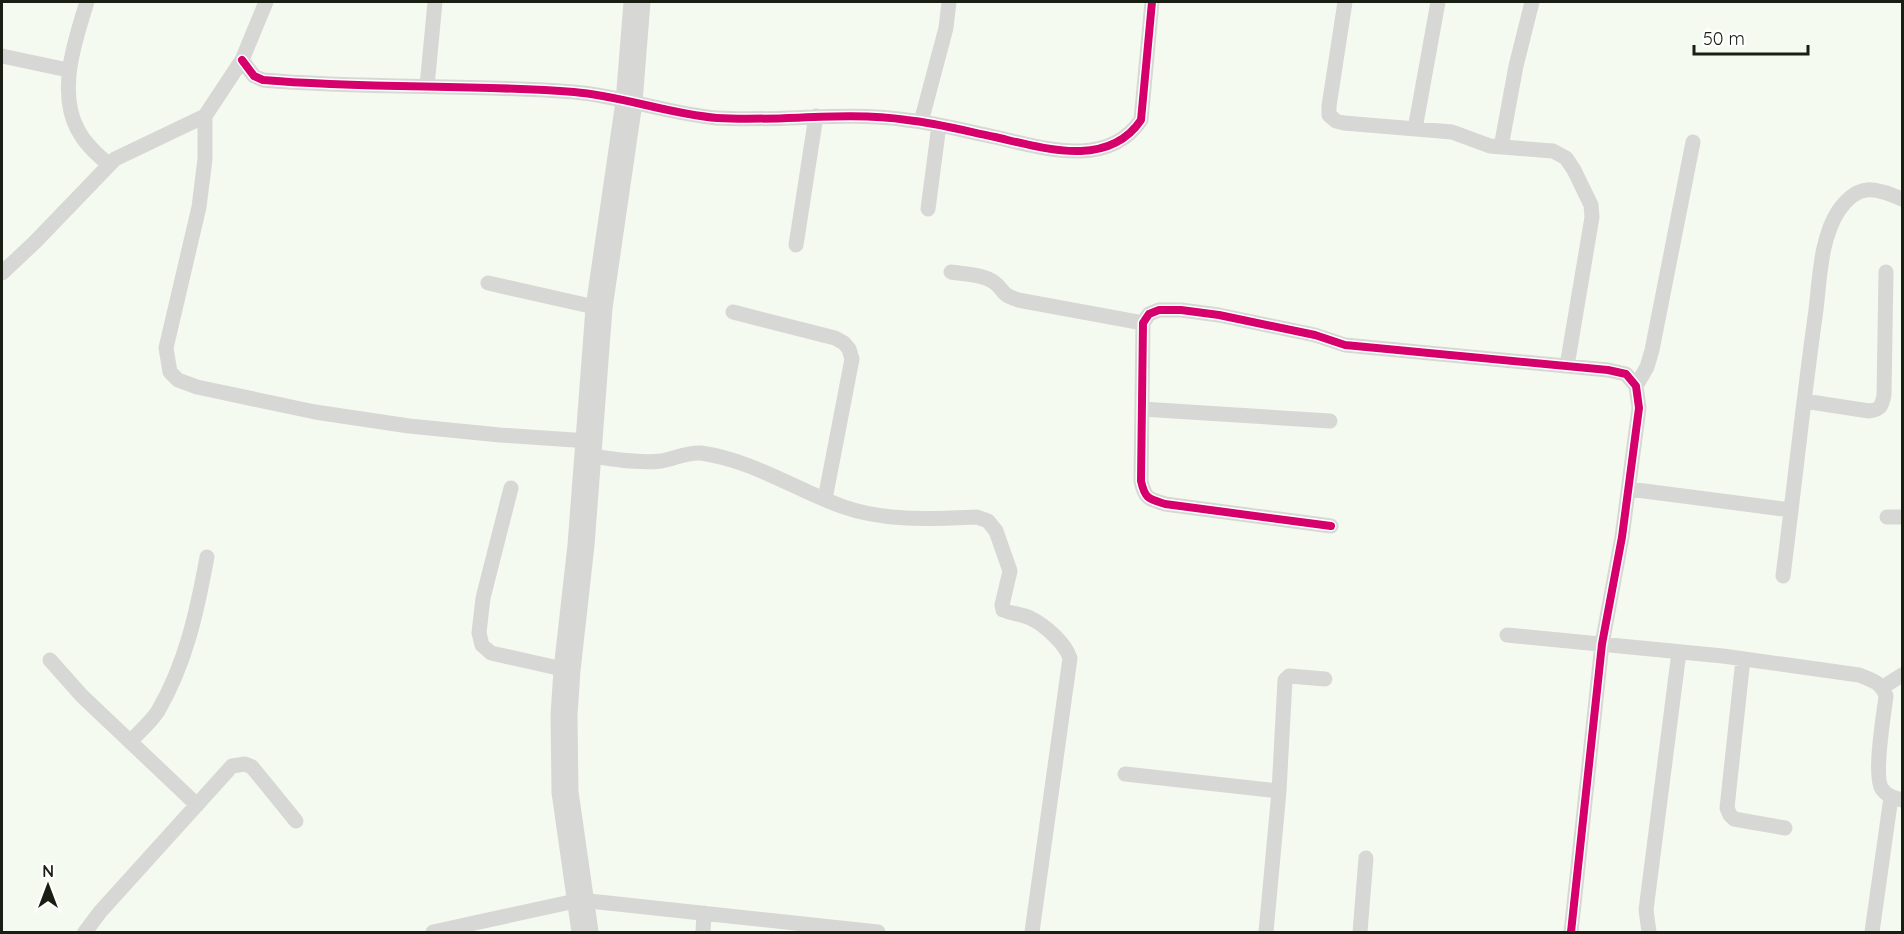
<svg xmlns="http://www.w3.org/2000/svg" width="1904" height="934" font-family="Quicksand,sans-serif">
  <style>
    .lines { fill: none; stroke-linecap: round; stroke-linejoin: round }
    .street { stroke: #d7d8d5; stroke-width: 15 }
    .highway { stroke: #d7d8d5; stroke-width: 27 }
    .cycleway-casing { stroke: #fff; stroke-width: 11 }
    .cycleway { stroke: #d6006c; stroke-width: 8 }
  </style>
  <rect width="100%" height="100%" fill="#f5faf0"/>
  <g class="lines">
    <path class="street" d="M87 2C75 40 57 92 78 130 85 144 97 154 109 165
      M1345 2 1329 106V115L1336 121 1344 123 1452 132 1490 146 1553 151 1566 158 1574 170 1591 205 1592 217 1567 366
      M2 56 68 70
      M242 60 254 76 263 80C366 89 471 84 574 92 622 96 669 114 717 118 780 122 843 111 907 120 936 123 966 131 995 137 1043 148 1108 169 1141 120L1152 2
      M427 86 435 2
      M205 116V159L199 207 166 348 170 372 178 380 197 387 315 412 409 426 500 435 589 441
      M921 122 946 28 949 2
      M1415 129 1438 2
      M1501 147 1516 66 1532 2
      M928 209 939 125
      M796 245 816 116
      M951 272C963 274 985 274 995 283 1006 292 1000 294 1018 300L1143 323
      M2 273 35 242 115 159 205 116 242 60 266 2
      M488 283 599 308
      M733 312 835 338 844 343 849 349 852 359 825 499
      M1636 386 1647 367 1652 350 1693 142
      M1804 401 1869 411C1880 410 1882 406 1884 395L1886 272
      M1142 409 1330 421
      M588 456C611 458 637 464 661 461 674 459 686 452 701 453 751 460 795 489 841 506 885 522 932 519 977 517L988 521 996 531 1010 571 1002 605 1003 610C1012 614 1022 614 1030 618 1045 625 1065 643 1070 658L1032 932
      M511 488 483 598 479 633 482 645 491 653 567 670
      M1629 489 1791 510
      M1887 517H1902
      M1331 526 1165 504C1149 499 1145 499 1141 481L1143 323 1149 314 1159 310H1181L1219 315 1315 335 1345 345 1608 370 1626 374 1636 386 1639 408 1622 537 1602 644 1571 932
      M1783 576C1794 489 1803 403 1815 317 1820 283 1819 240 1839 210 1859 182 1875 188 1902 199
      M1507 635 1723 656 1859 675C1872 680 1881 682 1886 696 1884 714 1873 776 1882 789 1887 796 1894 798 1902 800
      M1743 659 1727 808 1730 815 1734 819 1785 828
      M50 660 82 696 197 805
      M1883 687 1902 675
      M130 742C139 732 151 722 158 711 186 663 197 611 207 557
      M1125 774 1279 791
      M85 932 100 912 232 766 245 764 252 767 296 821
      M433 932 580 900 878 932
      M703 932 704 913
      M1266 932 1279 791 1285 680 1289 676 1325 679
      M1360 932 1366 858
      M1649 932 1646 910 1679 652
      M1872 932 1891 797"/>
    <path class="highway" d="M585 932 565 792 564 715 567 670 581 545 599 308 629 102 637 2"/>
    <g class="cycleway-casing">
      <path id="cycleway" d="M242 60 254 76 263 80C366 89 471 84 574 92 622 96 669 114 717 118 780 122 843 111 907 120 936 123 966 131 995 137 1043 148 1108 169 1141 120L1152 2
        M1331 526 1165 504C1149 499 1145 499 1141 481L1143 323 1149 314 1159 310H1181L1219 315 1315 335 1345 345 1608 370 1626 374 1636 386 1639 408 1622 537 1602 644 1571 932"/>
    </g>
    <use href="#cycleway" class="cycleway"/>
  </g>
  <rect width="1904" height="934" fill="none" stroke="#191e12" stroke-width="6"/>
  <g transform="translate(48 886)" stroke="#ffffff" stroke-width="4.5" paint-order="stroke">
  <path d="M0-4.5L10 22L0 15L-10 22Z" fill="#191e12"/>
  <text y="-9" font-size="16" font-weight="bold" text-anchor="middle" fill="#191e12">N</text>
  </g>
  <path d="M1694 45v9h114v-9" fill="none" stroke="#191e12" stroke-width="3"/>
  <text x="1703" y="45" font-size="18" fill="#191e12" stroke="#ffffff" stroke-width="4.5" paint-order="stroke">50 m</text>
</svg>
